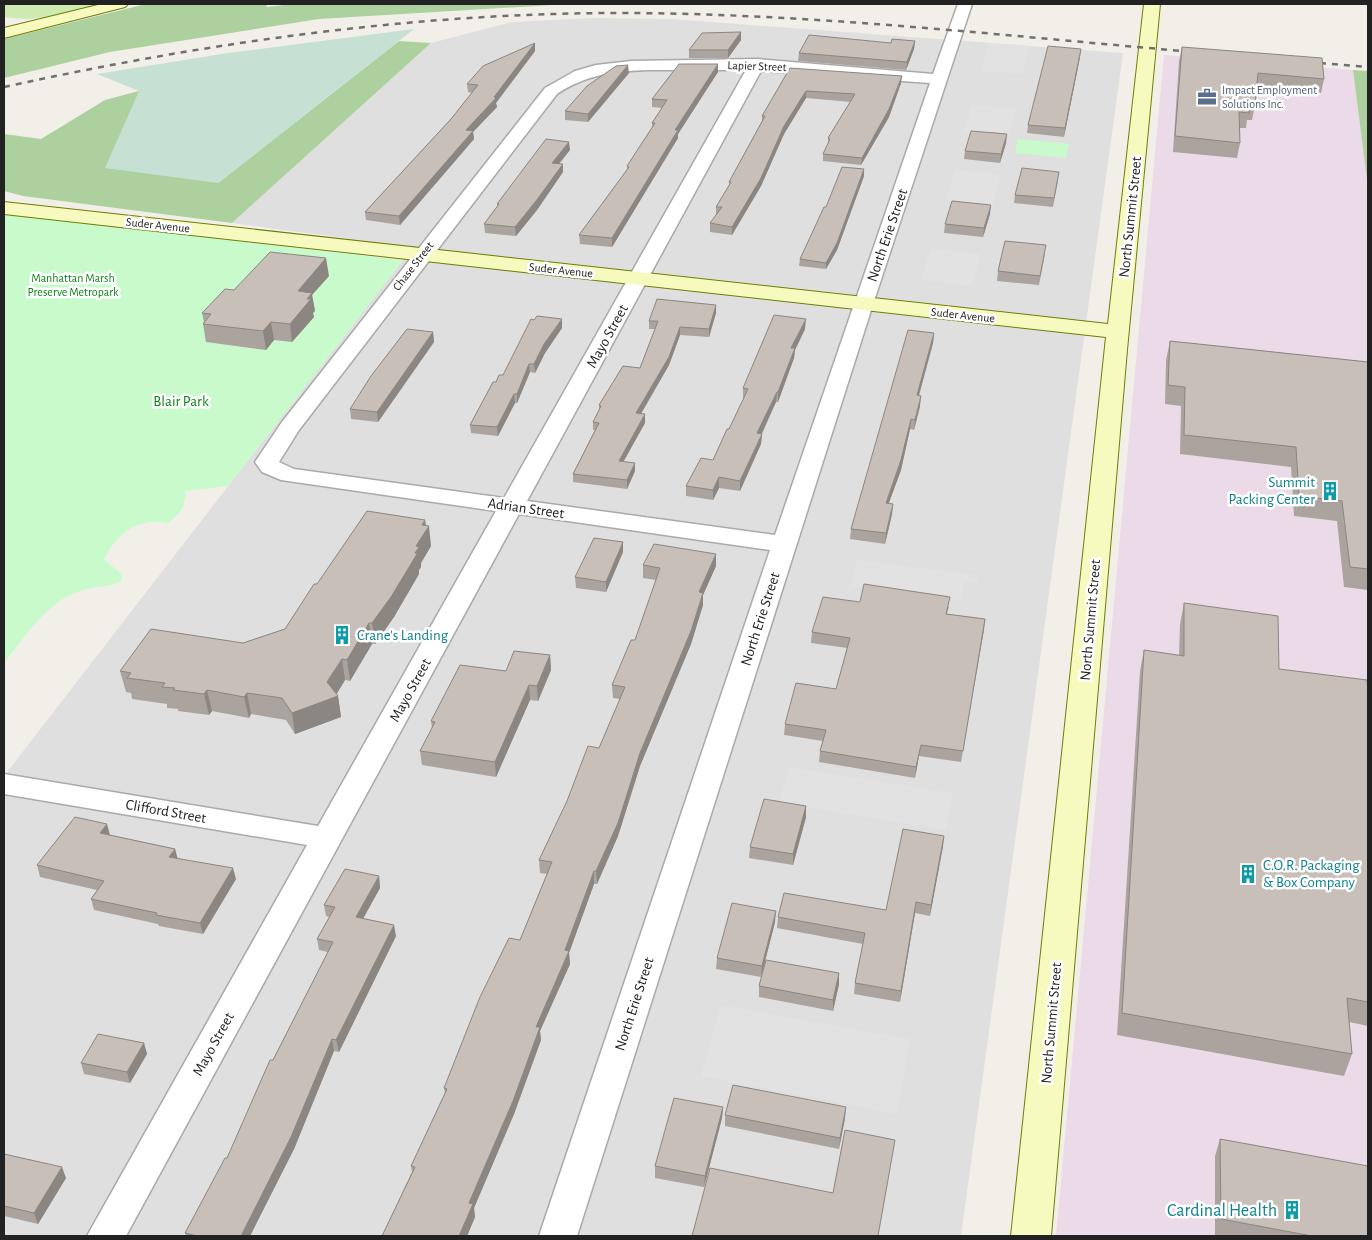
<svg xmlns="http://www.w3.org/2000/svg" width="1372" height="1240" font-family="'Alegreya Sans',sans-serif">
  <style>
    .residential { fill: #e0dfdf }
    .industrial { fill: #ebdbe8 }
    .grass { fill: #cdebb0 }
    .forest { fill: #add19e }
    .wetland { fill: #c6e0d4 }
    .park { fill: #c8facc }
    .parking { fill: #e2e2e2 }
    .lines { fill: none; stroke-linecap: round; stroke-linejoin: round }
    .street-casing { stroke: #a9a9a9; stroke-width: 3 }
    .secondary-casing { stroke: #707d05; stroke-width: 2 }
    .street { fill: #fff; fill-rule: evenodd }
    .secondary { fill: #f7fabf; fill-rule: evenodd }
    .rail { stroke: #707070; stroke-width: 2.5; stroke-dasharray: 6 6; stroke-linecap: butt }
    .wall { fill: #aba49e }
    .shaded-wall { fill: #8b8681 }
    .building { fill: #c7bfb8; stroke: #8b8681 }
    .labels { text-anchor: middle; stroke-width: 5; stroke-linejoin: round; paint-order: stroke }
    .far-street-label { font-size: 12px; fill: #222; stroke: #fff }
    .far-service-label { font-size: 12px; fill: #4e5e75; stroke: #fff; text-anchor: start }
    .far-park-label { font-size: 12px; fill: #0c8416; stroke: #fff }
    .street-label { font-size: 15px; fill: #222; stroke: #fff }
    .park-label { font-size: 15px; fill: #0c8416; stroke: #fff }
    .culture-label { font-size: 15px; fill: #0d838f; stroke: #fff; text-anchor: start }
    .near-culture-label { font-size: 18px; fill: #0d838f; stroke: #fff; text-anchor: end }
  </style>
  <rect width="100%" height="100%" fill="#f2efe9"/>
  <path class="residential" d="M593 18 671 19 1123 53 961 1236H4V776L413 247 232 223 431 43 512 22Z"/>
  <path class="industrial" d="M1164 55 1353 70 1368 188V1236H1056Z"/>
  <path class="grass" d="M7 4H108C73 12 40 23 4 17V6Z"/>
  <path class="forest" d="M146 4H268L266 7 293 4H569L319 19 110 52 4 78V39Z
    M399 41 431 43 232 223 23 196 4 191V134L41 139 105 100 139 91 218 183Z
    M1353 70 1368 71V188Z"/>
  <path class="wetland" d="M414 29 218 183 105 168 139 91 97 74 228 53Z"/>
  <path class="park" d="M1018 139 1069 144 1066 158 1015 153Z
    M4 208 188 229 183 235 403 260 228 486 185 491C186 507 180 514 168 523 139 517 116 533 104 560L122 574 121 582C108 587 95 586 83 590 47 600 25 637 4 663Z"/>
  <path class="parking" d="M989 43 1030 46 1023 74 981 71Z
    M972 105 1016 109 1009 137 964 133Z
    M955 170 1001 174 992 207 945 202Z
    M931 248 981 254 972 286 921 280Z
    M857 560 978 575 977 583 964 582 961 600 851 586Z
    M789 767 953 793 946 830 779 803Z
    M721 1005 910 1039 897 1114 701 1076Z"/>
  <g class="lines">
    <g class="street-casing">
      <path id="street" d="M958 4H972L873 304 577 1236H539L770 550 519 514 126 1236H87L307 845 4 794V774L318 826 496 511 281 480 262 472 255 462 282 422 545 88 575 71 596 65 631 61 757 59 933 74ZM648 70H746L504 498 294 469 279 462 299 430 557 94C585 75 614 71 648 70ZM761 71 930 83 775 535 527 501Z"/>
    </g>
    <g class="secondary-casing">
      <path id="secondary" d="M102 4H128L125 7 4 38V28Z
        M1144 4H1160L1127 350 1051 1236H1011L1106 337 4 214V202L1108 324Z"/>
    </g>
    <use href="#street" class="street"/>
    <use href="#secondary" class="secondary"/>
    <path class="rail" d="M1308 62 1368 67
      M4 87C210 42 419 12 630 13 818 14 1006 36 1194 52"/>
  </g>
  <path class="wall" d="M741 32V40L728 58H689V50Z
    M915 41 914 49 906 70 798 61 799 53Z
    M1182 47 1324 79 1321 93 1257 88 1255 105 1252 120H1247L1246 128H1240V143L1237 158 1173 152 1179 61Z
    M535 51 496 103 497 107 473 132 474 139 400 225 366 220 365 212 451 119 472 93 468 92 467 84Z
    M1080 57 1064 137 1027 133 1028 125Z
    M790 68 901 83 889 117 861 165 823 161V154L828 144V138L851 102 806 98 784 134 761 186 732 235 710 232V223L717 215H716V207L729 186V182L762 121V116Z
    M718 72 678 134V138L612 247 580 244 579 235 627 170V166L652 128V123L662 108 652 107V99Z
    M629 73 588 122 565 120V111Z
    M1006 143 1000 163 964 159 965 151Z
    M570 150 559 164H563V172L537 210 516 236 485 233 484 224 497 207V204Z
    M864 176 837 250 826 269 799 266 800 259 826 207Z
    M1058 181 1053 207 1014 203 1015 195Z
    M990 214 983 237 944 233 945 224Z
    M1045 254 1039 285 997 281 998 271Z
    M329 276 312 295 315 311 313 313 314 317 292 342 274 340 266 350 206 342 203 324 204 322 202 313 234 290Z
    M716 305V313L709 337 680 335 669 365 641 414 645 423 624 461 635 471 627 489 573 482V474L595 430H593V422L599 410V405L640 368 655 329H649V321Z
    M562 328 545 353 535 373 530 372 517 403H515L498 436 471 433 470 425 496 382 503 375Z
    M805 329 795 350 794 358 778 402H776L762 434 761 444 740 491 719 488 713 500 686 496V486L713 460 729 429 744 398H743V388Z
    M433 332 434 342 378 422 351 419 350 409Z
    M934 333 933 343 919 396 920 406 914 430 910 429 901 470 889 503 893 504 892 514 885 544 850 539 851 529Z
    M1170 341 1368 362V590L1344 587 1337 521 1294 516 1291 467 1180 454 1181 406 1165 404 1166 360Z
    M425 520 426 526 431 546 421 563V567L419 570V574L394 617 375 644H372L350 681 345 680 336 694 338 696 341 717 295 734 286 720 251 714 249 718 212 711 209 715 178 711V709L167 708V704L132 699 131 693 126 692 120 671 243 643 285 629 317 584Z
    M623 552 606 592 576 588 575 577Z
    M716 554V566L703 595V605L691 644 640 766 618 836 597 884H594L569 953 570 964 540 1031 541 1040 514 1114 474 1208 475 1217 467 1236H382L412 1172 411 1166 445 1094 444 1088 520 940 547 874 540 873 539 860 599 748 620 699 613 698 612 685 635 640 656 580 643 578V565Z
    M860 602 949 607 947 614 985 619 961 762 919 756 915 778 819 762 820 751 823 741 784 735 785 724 836 689 847 648 811 643 812 632Z
    M1184 603 1279 669 1368 695V1026L1349 1022 1352 1054 1344 1076 1117 1035 1140 671 1144 650 1179 656 1180 624Z
    M550 655 551 670 538 701 530 700 496 777 422 765 420 751 432 728 431 721 506 671Z
    M806 806V817L793 865 749 858 750 847Z
    M110 835 175 849 177 858 236 879 203 934 159 926 158 924 94 910 91 899 97 890 40 877 37 865Z
    M944 836 930 916 915 913 900 1002 854 994 855 983 863 944 777 928 778 917 886 910Z
    M379 876 380 888 363 918 396 936 339 1052 334 1051 294 1149 250 1236H186L185 1233 227 1158 273 1060 328 952 319 950 317 939 330 917 326 916 324 905Z
    M775 922 761 977 716 969 717 958Z
    M839 973V984L833 1011 759 997V986Z
    M144 1043 147 1054 130 1083 84 1074 81 1063Z
    M723 1107 722 1118 704 1187 655 1178V1166Z
    M725 1115 845 1118 839 1149 725 1126Z
    M1220 1139 1368 1236H1215V1156Z
    M4 1154 66 1178 38 1224 4 1216Z"/>
  <path class="shaded-wall" d="M741 32V40L728 58V50Z
    M915 41 914 49 906 70 907 62Z
    M535 43V51L496 103 497 107 473 132 474 139 400 225 399 216 466 130 494 97Z
    M1081 49 1080 57 1064 137 1065 128Z
    M718 64V72L678 134V138L612 247V238L675 130Z
    M628 65 629 73 588 122V114Z
    M902 76 901 83 889 117 861 165 862 158Z
    M806 91V98L784 134 761 186 732 235V227L784 126Z
    M1007 134 1006 143 1000 163 1001 154Z
    M569 142 570 150 553 171 552 163Z
    M563 164V172L537 210 516 236 515 227Z
    M864 169V176L837 250 826 269V263Z
    M991 205 990 214 983 237 984 228Z
    M326 258 329 276 312 295 315 311 313 313 314 317 292 342 290 324 298 291Z
    M716 305V313L709 337V329Z
    M562 319V328L545 353 535 373 534 364 544 344Z
    M806 319 805 329 795 350 794 358 778 402V392L791 348Z
    M271 322 274 340 266 350 263 331Z
    M680 327V335L669 365 636 422V413Z
    M433 332 434 342 378 422 377 412Z
    M934 333 933 343 916 405 917 395Z
    M529 364 530 372 517 403V394Z
    M777 392 776 402 757 443V433Z
    M514 394 515 403 498 436 497 427Z
    M921 396 920 406 914 430 915 420Z
    M645 414V423L619 469V461Z
    M911 419 910 429 901 470 885 513 886 503Z
    M762 434 761 444 740 491V481Z
    M635 463V471L627 489V480Z
    M719 477V488L713 500V490Z
    M893 504 892 514 885 544 886 533Z
    M425 520 426 530 429 526 431 546 421 563V567L419 570V574L394 617 375 644 372 623 415 553 422 525Z
    M623 542V552L606 592V582Z
    M716 554V566L703 595V605L691 644 640 766 618 836 597 884 596 871 699 592Z
    M985 619 984 630 961 762 963 751Z
    M369 623 372 644 350 681 347 660Z
    M550 655 551 670 538 701 537 686Z
    M342 659 345 680 335 697 338 696 341 717 295 734 292 713 327 682Z
    M529 685 530 700 496 777 495 762Z
    M207 690 212 711 209 715 204 694Z
    M247 693 251 714 249 718 244 697Z
    M921 745 915 778 916 767Z
    M806 806V817L793 865V854Z
    M107 824 110 835 100 833Z
    M944 836 943 847 930 916 931 905Z
    M175 849 178 860 169 857Z
    M233 868 236 879 203 934 200 923Z
    M594 871V884L569 953 570 964 540 1031 541 1040 514 1114 474 1208 475 1217 467 1236H459L469 1203 565 950Z
    M379 876 380 888 358 928 356 917Z
    M916 902 915 913 900 1002 901 991Z
    M776 911 775 922 761 977 762 966Z
    M394 925 396 936 339 1052 336 1040Z
    M839 973V984L833 1011V1000Z
    M332 1039 334 1051 294 1149 250 1236H241Z
    M144 1043 147 1054 130 1083 127 1072Z
    M723 1107 722 1118 704 1187 705 1176Z
    M846 1107 845 1118 839 1149 840 1138Z
    M62 1167 66 1178 38 1224 34 1213Z"/>
  <path class="building" d="M741 32 728 50H689L702 33Z
    M809 35 891 43 892 39 915 41 907 62 799 53Z
    M535 43 494 97 496 98 466 130 473 131 399 216 365 212 451 119 478 85 467 84 483 66Z
    M1048 46 1081 49 1065 128 1028 125Z
    M1182 47 1322 58 1324 79 1258 73 1255 105H1249V113L1239 112 1240 143 1175 136Z
    M679 64H718L675 130H678L612 238 579 235 629 167 627 166 655 123H652L667 100 652 99Z
    M628 65 588 114 565 111 587 86 616 66Z
    M790 68 902 76 889 109 862 158 823 154 830 139 828 138 855 94 806 91 784 126 761 178 732 227 710 223 722 207H716L731 182H729L765 116H762Z
    M971 131 1007 134 1001 154 965 151Z
    M546 139 569 142 552 163 563 164 536 201 515 227 484 224 499 204H497Z
    M842 167 864 169 837 243 826 263 800 259 824 207H826Z
    M1022 168 1059 172 1054 198 1015 195Z
    M952 201 991 205 984 228 945 224Z
    M1005 241 1046 245 1040 276 998 271Z
    M270 252 326 258 298 291 312 293 307 299H311L290 324 271 322 263 331 203 324 211 314 202 313 225 289 234 290Z
    M657 299 716 305 709 329 680 327 669 357 636 413 645 414 619 461 635 463 627 480 573 474 599 423 593 422 601 406 599 405 623 366 640 368 658 321H649Z
    M774 315 806 319 791 348H795L778 392H777L757 433 762 434 740 481 719 477 713 490 686 486 701 458 713 460 727 429H729L748 389 743 388Z
    M537 316 562 319 544 344 534 364H529L517 394H514L497 427 470 425 493 382H496L499 375H503L531 319 534 320Z
    M407 329 433 332 377 412 350 409 371 376Z
    M908 330 934 333 917 395 921 396 915 420 911 419 901 460 886 503 893 504 886 533 851 529Z
    M1170 341 1368 362V569L1350 567 1342 501 1299 496 1296 447 1184 435 1185 387 1168 385Z
    M367 511 425 520 422 525 429 526 416 546 419 547 415 553 417 554 391 597 372 623H369L347 660 342 659 327 682 338 696 292 713 282 698 247 693 244 697 207 690 204 694 173 690 175 688 162 687 165 683 127 678 131 673 120 671 151 629 243 643 285 629 314 584H317Z
    M594 538 623 542 606 582 575 577Z
    M654 544 716 554 699 592 703 593 691 631 640 753 618 823 596 871H594L565 950 569 951 536 1027H540L513 1101 469 1203 473 1204 459 1236H382L415 1167 411 1166 447 1089 444 1088 480 997 509 938 520 940 552 862 539 860 567 801 588 746 599 748 625 687 612 685 631 640H635L660 568 643 565Z
    M864 584 950 597 946 614 985 619 963 751 921 745 916 767 820 751 826 730 785 724 796 683 836 689 850 638 812 632 823 597 860 602Z
    M1184 603 1278 616 1279 669 1367 680 1368 695V1002L1347 998 1352 1054 1122 1013 1144 650 1184 656Z
    M514 651 550 655 537 686 529 685 495 762 420 751 435 722 431 721 460 665 506 671Z
    M764 799 806 806 793 854 750 847Z
    M75 817 107 824 100 833 175 849 169 857 233 868 200 923 156 915 157 913 91 899 104 881 37 865Z
    M903 829 944 836 931 905 916 902 901 991 855 983 865 933 778 917 784 893 886 910Z
    M345 869 379 876 356 917 394 925 336 1040 332 1039 291 1137 241 1236H197L185 1233 225 1158H227L270 1060H273L333 942 317 939 335 907 324 905Z
    M732 903 776 911 762 966 717 958Z
    M766 960 839 973 833 1000 759 986Z
    M98 1034 144 1043 127 1072 81 1063Z
    M733 1085 846 1107 840 1138 725 1115Z
    M674 1098 723 1107 705 1176 655 1166Z
    M845 1130 895 1140 878 1236H692L710 1168 833 1193Z
    M1220 1139 1368 1166V1236H1312L1221 1219Z
    M4 1154 62 1167 34 1213 4 1206Z"/>
  <defs>
    <g id="office-bare" transform="scale(1.5)"><path d="M-6-3h4V-5.5h4V-3h4V5H-6ZM-1-4.5V-3h2v-1.5ZM-6 0V1H6V0Z" fill="#5c6f8a" stroke="#fff" stroke-width="2.5" paint-order="stroke"/></g>
    <g id="building-bare" transform="scale(1.5)"><path d="M-4-6H4V6H1V3H-1V6H-4ZM-2.5-4.3h1.7v1.8h-1.7ZM.8-4.3h1.7v1.8H.8ZM-2.5-1h1.7V.8h-1.7ZM.8-1h1.7V.8H.8Z" fill="#0f9aa8" stroke="#fff" stroke-width="2.5" paint-order="stroke"/></g>
  </defs>
  <g fill-rule="evenodd">
    <use href="#office-bare" x="1207" y="97"/>
    <use href="#building-bare" x="1330" y="491"/>
    <use href="#building-bare" x="342" y="635"/>
    <use href="#building-bare" x="1248" y="874"/>
    <use href="#building-bare" x="1292" y="1210"/>
  </g>
  <g class="labels">
    <g class="far-street-label">
      <text transform="translate(757 66) rotate(2)" y="4">Lapier Street</text>
      <text transform="translate(158 225) rotate(6)" y="4">Suder Avenue</text>
      <text transform="translate(413 266) rotate(-52)" y="4">Chase Street</text>
      <text transform="translate(561 270) rotate(6)" y="4">Suder Avenue</text>
      <text transform="translate(963 315) rotate(6)" y="4">Suder Avenue</text>
    </g>
    <g class="far-service-label">
      <text x="1222" y="94">Impact Employment<tspan x="1222" dy="14">Solutions Inc.</tspan></text>
    </g>
    <g class="far-park-label">
      <text x="73" y="282">Manhattan Marsh<tspan x="73" dy="14">Preserve Metropark</tspan></text>
    </g>
    <g class="street-label">
      <text transform="translate(1130 217) rotate(-84)" y="5">North Summit Street</text>
      <text transform="translate(887 235) rotate(-71)" y="5">North Erie Street</text>
      <text transform="translate(607 336) rotate(-61)" y="5">Mayo Street</text>
      <text transform="translate(526 508) rotate(8)" y="5">Adrian Street</text>
      <text transform="translate(760 619) rotate(-72)" y="5">North Erie Street</text>
      <text transform="translate(1090 620) rotate(-85)" y="5">North Summit Street</text>
      <text transform="translate(410 690) rotate(-61)" y="5">Mayo Street</text>
      <text transform="translate(166 811) rotate(10)" y="5">Clifford Street</text>
      <text transform="translate(634 1004) rotate(-72)" y="5">North Erie Street</text>
      <text transform="translate(1051 1023) rotate(-85)" y="5">North Summit Street</text>
      <text transform="translate(213 1044) rotate(-61)" y="5">Mayo Street</text>
    </g>
    <g class="park-label">
      <text x="181" y="406">Blair Park</text>
    </g>
    <g class="culture-label">
      <text x="1315" y="487" text-anchor="end">Summit<tspan x="1315" dy="17">Packing Center</tspan></text>
      <text x="357" y="640">Crane's Landing</text>
      <text x="1263" y="870">C.O.R. Packaging<tspan x="1263" dy="17">&amp; Box Company</tspan></text>
    </g>
    <g class="near-culture-label">
      <text x="1277" y="1216">Cardinal Health</text>
    </g>
  </g>
  <rect width="1372" height="1240" fill="none" stroke="#222222" stroke-width="10"/>
</svg>
